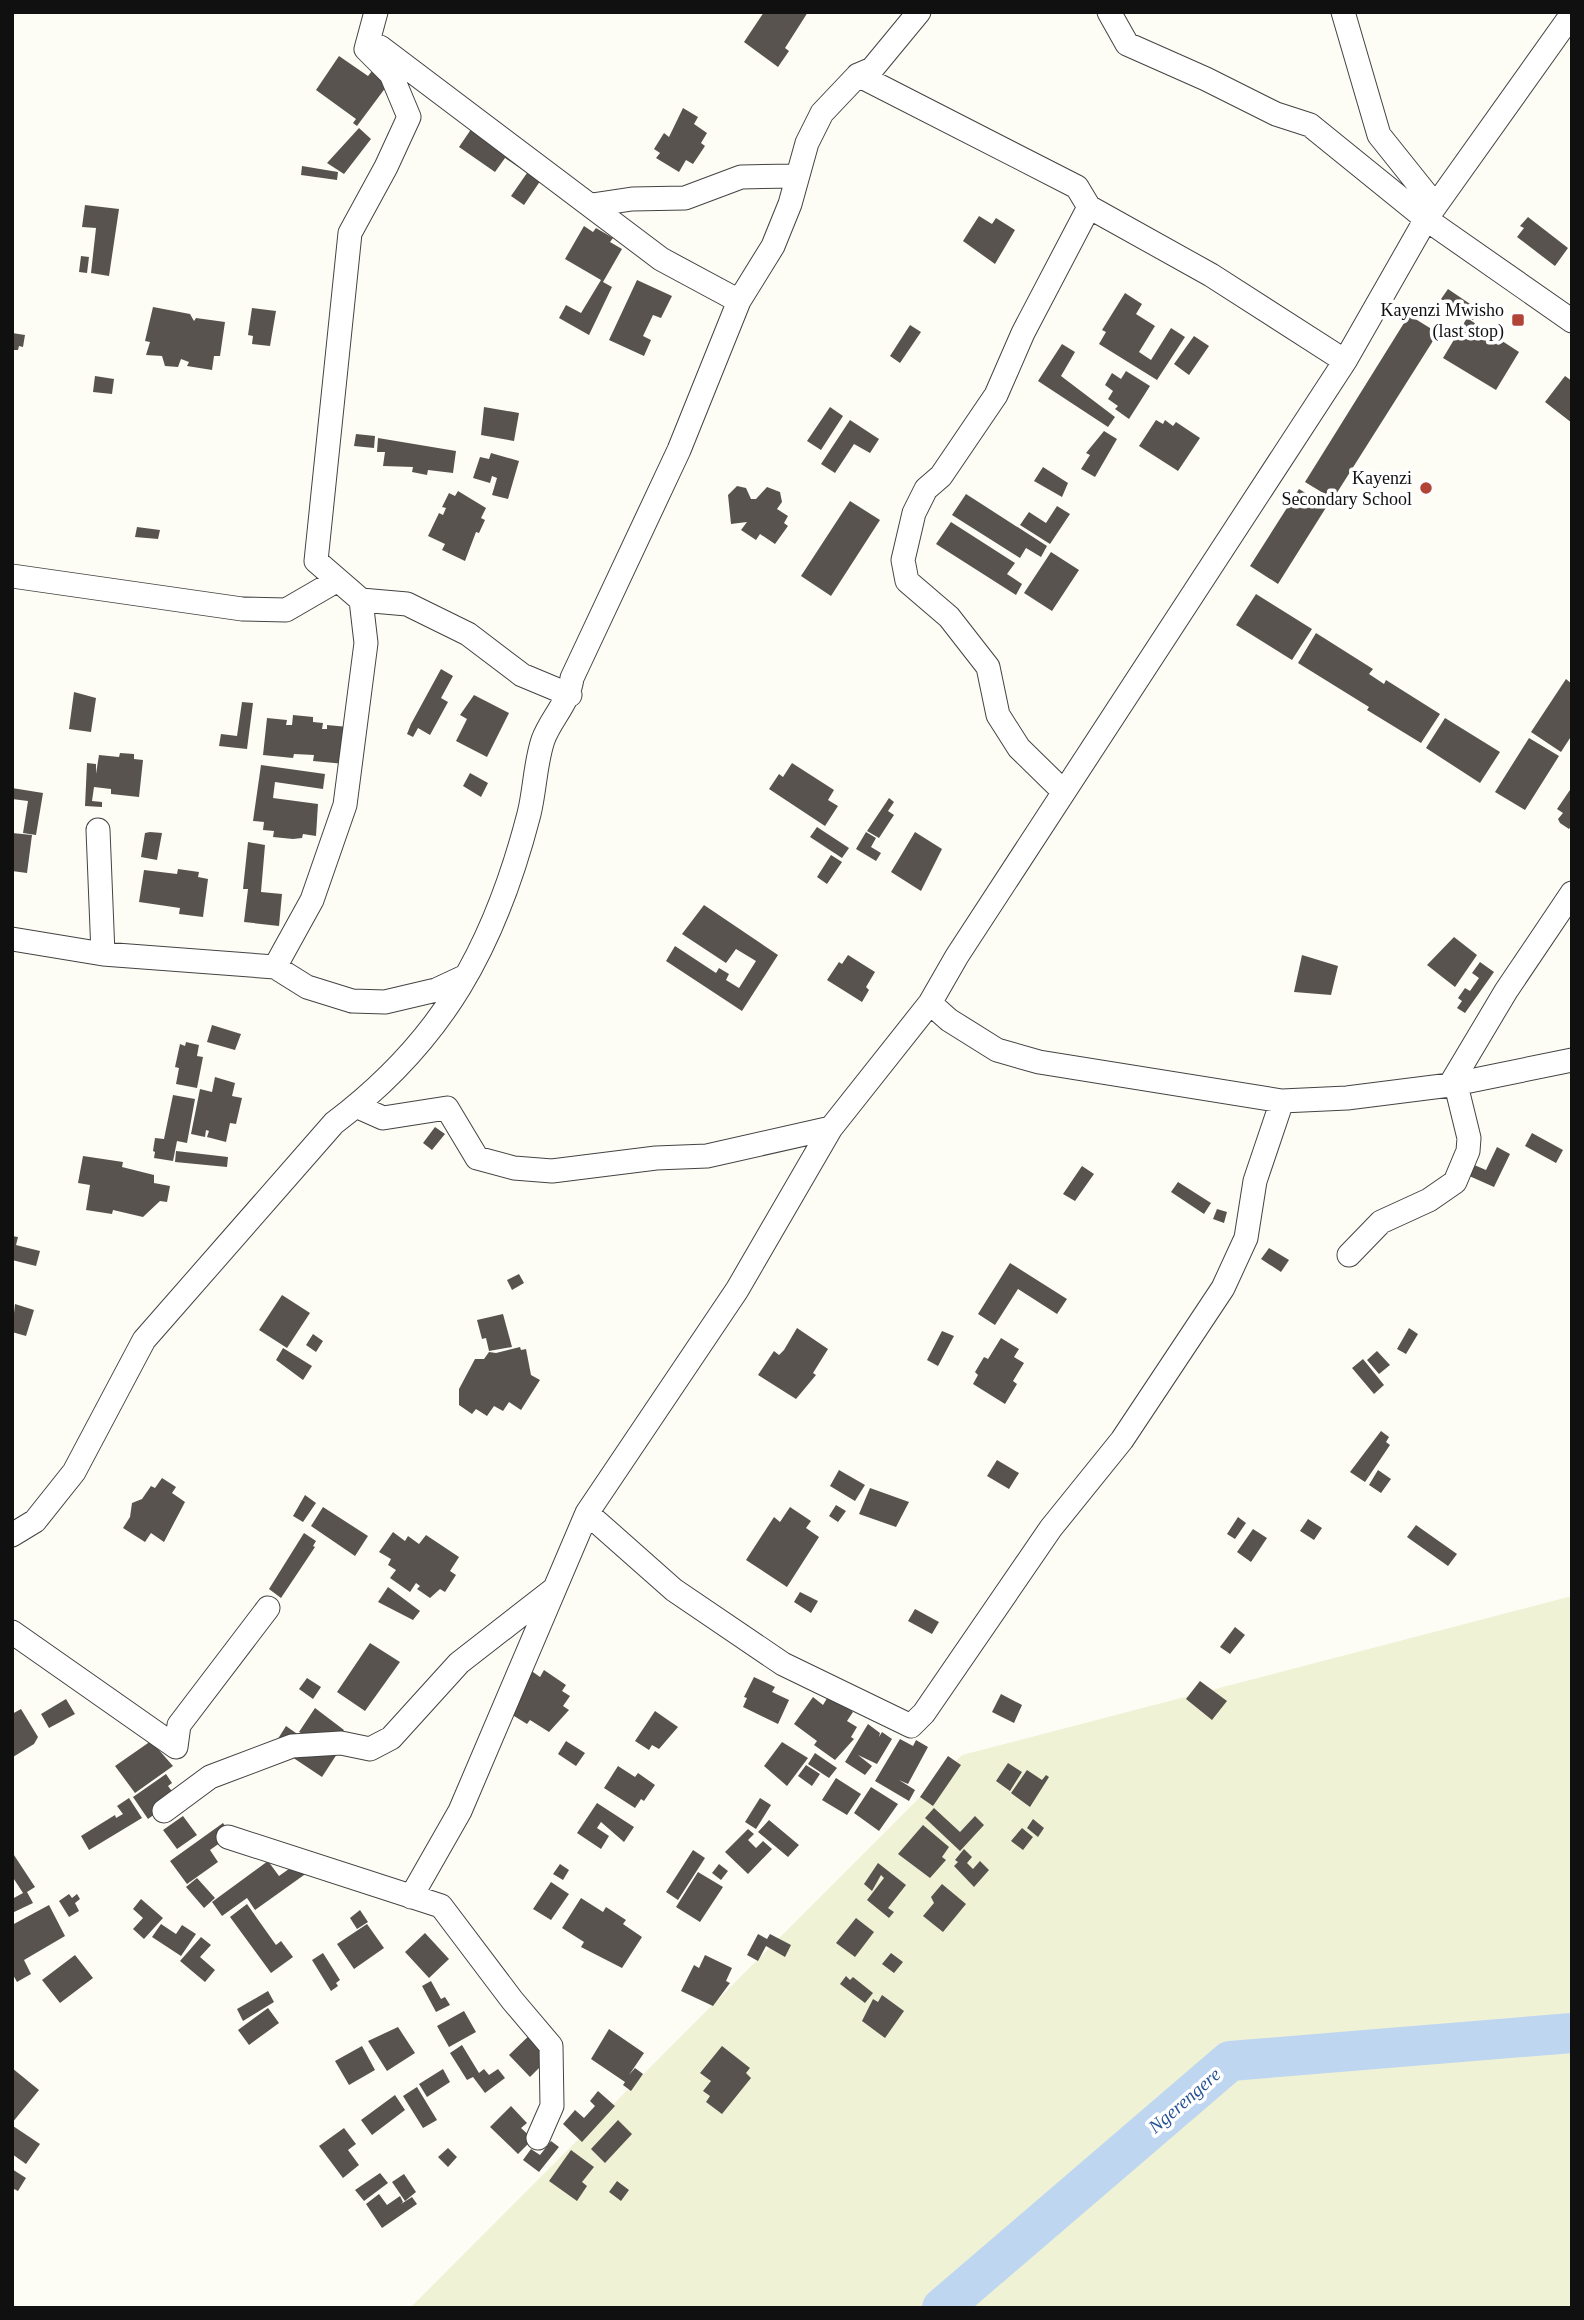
<svg xmlns="http://www.w3.org/2000/svg" width="1584" height="2320" font-family="'Times New Roman',serif">
  <style>
    .farmland { fill: #f0f2d6 }
    .lines { fill: none; stroke-linecap: round; stroke-linejoin: round }
    .river { stroke: #bed6f0; stroke-width: 40 }
    .building { fill: #58534e }
    .minor-casing { stroke: #434343; stroke-width: 25 }
    .minor { stroke: #fff; stroke-width: 23 }
    .poi-dot { fill: #b14337; stroke: #fff; stroke-width: 2.5 }
    .labels { text-anchor: middle; stroke-width: 7; stroke-linejoin: round; paint-order: stroke }
    .poi-label { font-size: 18px; fill: #101010; stroke: #fff; text-anchor: end }
    .water-label { font-size: 19px; font-style: italic; fill: #275495; stroke: #fff }
  </style>
  <rect width="100%" height="100%" fill="#fefdf5"/>
  <path class="farmland" d="M1572 1596V2308H410L962 1755Z"/>
  <g class="lines">
    <path class="river" d="M942 2308 1230 2061 1572 2033"/>
  </g>
  <path class="building" d="M764 12H808L785 48 789 51 778 67 744 42Z
    M339 56 368 76 372 71 389 83 357 126 353 123 356 119 316 90Z
    M683 108 698 117 694 124 707 133 701 143 705 146 693 164 686 160 679 172 656 158 660 153 654 149 664 133 669 137Z
    M478 119 549 168 524 205 511 196 527 173 505 158 495 172 459 147Z
    M359 128 371 139 344 174 327 163Z
    M302 166 338 172 337 180 301 175Z
    M85 205 119 209 109 276 91 273 96 228 82 227Z
    M979 216 992 224 996 218 1015 230 995 264 963 241Z
    M1528 217 1568 248 1555 266 1517 237 1524 228 1520 226Z
    M584 226 593 232 596 228 613 238 610 242 622 249 603 282 612 287 589 335 559 318 566 305 581 313 601 280 565 259Z
    M81 256 89 257 87 273 79 272Z
    M637 280 672 296 661 318 653 315 643 336 651 340 644 356 609 340Z
    M1448 289 1479 310 1473 320 1441 299Z
    M1125 293 1142 304 1136 314 1155 326 1139 352 1151 360 1171 328 1185 337 1157 380 1099 344 1106 332 1102 330Z
    M153 307 190 314 194 321 196 318 225 322 220 356H214L212 370 187 366 189 362 181 359 178 367 165 366 162 356 146 355 150 342 145 341Z
    M252 308 276 311 270 346 252 344 253 336 248 335Z
    M1409 315 1438 333 1333 499 1305 482Z
    M1467 318 1519 352 1496 390 1443 358Z
    M910 325 921 332 900 363 890 356Z
    M12 333 25 335 23 347 19 346 18 350H12Z
    M1194 336 1209 346 1189 375 1174 364Z
    M1062 344 1075 352 1061 376 1115 417 1108 427 1038 381Z
    M1126 371 1150 386 1129 419 1115 409 1118 406 1108 399 1113 391 1105 385 1112 373 1121 379Z
    M95 376 114 379 112 394 93 392Z
    M1565 376 1572 381V423L1545 402Z
    M484 407 519 413 514 441 481 435Z
    M830 407 843 416 821 450 807 441Z
    M850 420 879 439 870 453 854 444 835 473 821 464Z
    M1156 420 1163 424 1165 420 1173 426 1176 422 1200 438 1178 471 1139 446Z
    M1104 431 1117 439 1095 477 1081 469 1090 455 1086 453Z
    M356 434 375 436 374 448 354 446Z
    M378 438 456 451 453 473 428 470 427 475 412 472 413 467 383 466 385 452H377Z
    M491 453 519 461 508 499 492 495 497 478 492 476 490 483 473 478 480 457 489 459Z
    M1043 467 1068 483 1062 497 1034 481Z
    M737 486 746 488 751 499H756L767 487 780 492 782 502 777 509 788 516 784 523 788 526 775 544 760 534 756 540 741 530 747 522 731 524 728 495Z
    M1299 489 1327 506 1278 584 1250 566Z
    M458 491 486 508 481 518 485 520 479 533 476 532 465 561 442 550 445 544 428 536 439 513 443 515 446 508 442 507 449 493 455 496Z
    M966 494 1047 546 1041 557 1026 548 1020 558 952 515Z
    M850 501 880 520 831 596 801 576Z
    M1057 506 1070 514 1050 544 1020 525 1029 512 1046 523Z
    M951 522 1015 563 1007 574 1022 584 1016 595 936 544Z
    M137 527 160 530 158 539 135 537Z
    M1051 552 1079 570 1052 611 1024 593Z
    M1256 594 1312 629 1292 660 1236 625Z
    M1316 633 1373 669 1369 674 1384 684 1386 680 1440 714 1421 743 1367 710 1369 707 1298 663Z
    M441 669 453 676 441 698 448 702 430 735 418 728 413 737 407 734 411 724Z
    M1566 679 1572 684V735L1561 752 1531 732Z
    M74 692 96 698 91 732 69 729Z
    M474 695 509 713 487 757 456 741 467 719 460 715Z
    M242 702 253 703 247 749 219 746 221 734 237 736Z
    M293 715 313 717V722L323 723 322 729H327V725L348 727 345 764 313 761 314 755 294 754 293 758 263 755 267 718 287 720 286 725H292Z
    M1445 718 1500 752 1480 783 1426 748Z
    M1529 738 1559 756 1525 810 1495 792Z
    M120 753 134 754V759L143 760 139 797 111 794V789L94 787 92 801 102 802V807L85 806 87 763 96 764V774L99 755 119 757Z
    M792 763 834 790 828 800 838 806 825 826 769 789 779 774 783 777Z
    M261 765 325 774 323 789 275 782 273 798 318 804 316 836 303 834 302 838 293 839 273 837 274 831 263 830 264 822 253 821Z
    M470 773 488 783 481 797 463 786Z
    M1572 787V825L1569 829 1560 823 1558 819 1563 813 1557 809Z
    M12 788 43 793 36 835 23 833 28 801 12 799Z
    M889 798 894 802 888 811 894 815 879 838 867 831Z
    M817 827 849 848 842 858 810 837Z
    M150 832 162 833 157 860 141 857 145 833Z
    M866 832 876 838 871 847 881 853 876 861 856 849Z
    M915 832 942 849 921 891 891 872Z
    M12 833 32 835 27 873 12 871Z
    M248 842 265 845 261 892 282 894 279 926 244 922 248 889H243Z
    M831 855 842 862 827 884 817 877Z
    M178 869 199 872 198 877 208 879 203 917 179 914 180 908 139 902 144 870 177 874Z
    M704 905 778 955 742 1011 666 961 675 946 716 973 719 968 729 974 726 980 739 988 756 961 736 949 726 963 682 934Z
    M1454 937 1477 955 1455 987 1427 965Z
    M848 955 875 972 866 987 869 990 862 1002 827 980 839 962 842 964Z
    M1302 955 1338 966 1331 995 1294 992Z
    M1480 962 1494 972 1465 1013 1457 1008 1462 1001 1458 998 1465 988 1470 991 1479 978 1472 973Z
    M212 1025 241 1034 235 1050 207 1042Z
    M186 1042 199 1045 197 1056 203 1057 197 1088 176 1084 179 1068 175 1067 180 1044 185 1046Z
    M215 1077 235 1083 232 1096 242 1098 236 1124 230 1123 226 1142 207 1137 209 1131 206 1130 205 1137 191 1134 200 1089 212 1092Z
    M173 1095 195 1099 187 1143 177 1141 173 1161 154 1158 155 1152 153 1151 155 1138 164 1139Z
    M435 1127 445 1134 432 1150 423 1143Z
    M1532 1133 1563 1150 1556 1163 1525 1146Z
    M1497 1147 1510 1154 1494 1187 1467 1175 1472 1164 1486 1170Z
    M176 1151 228 1157 227 1167 175 1162Z
    M83 1156 123 1162 122 1167 154 1175V1183L170 1186 167 1202 160 1201 143 1217 113 1210 112 1214 86 1210 90 1185 78 1183Z
    M1082 1166 1094 1174 1075 1201 1063 1194Z
    M1178 1182 1211 1203 1204 1214 1171 1192Z
    M1217 1209 1227 1212 1224 1223 1213 1219Z
    M12 1236 18 1237 16 1245 40 1251 36 1266 12 1260Z
    M1269 1248 1289 1260 1281 1272 1261 1259Z
    M1010 1263 1067 1299 1057 1314 1018 1289 995 1325 978 1314Z
    M519 1274 524 1283 512 1290 507 1280Z
    M282 1295 310 1313 287 1348 259 1330Z
    M15 1304 34 1310 26 1336 12 1332Z
    M503 1314 512 1347 489 1351 486 1338 482 1339 477 1320Z
    M797 1328 828 1349 813 1373 816 1375 796 1399 758 1375 774 1351 779 1355 784 1350Z
    M1409 1328 1418 1334 1406 1354 1397 1349Z
    M942 1331 954 1336 938 1366 927 1360Z
    M313 1334 323 1341 316 1352 306 1345Z
    M1001 1338 1019 1349 1014 1357 1024 1363 1013 1381 1017 1384 1005 1404 973 1384 978 1375 975 1372 984 1357 988 1359Z
    M520 1347 521 1350 526 1349 531 1375 540 1380 521 1410 509 1402 503 1411 494 1406 487 1416 476 1409 472 1414 459 1405V1389L475 1359H484L489 1352 496 1353Z
    M283 1348 312 1366 303 1380 276 1360Z
    M1377 1351 1390 1365 1379 1374 1367 1360Z
    M1363 1359 1384 1385 1374 1394 1352 1368Z
    M1381 1431 1389 1437 1386 1442 1390 1445 1365 1482 1350 1472Z
    M997 1460 1019 1473 1009 1489 987 1476Z
    M839 1470 865 1485 855 1501 830 1486Z
    M1378 1470 1391 1479 1381 1493 1369 1485Z
    M162 1478 176 1487 172 1493 185 1502 164 1542 151 1533 145 1542 123 1528 130 1517 132 1503 142 1499 151 1486 155 1488Z
    M870 1488 909 1502 896 1527 859 1514Z
    M305 1495 316 1503 303 1522 293 1516Z
    M836 1505 846 1511 838 1522 829 1516Z
    M323 1507 368 1536 355 1556 311 1526Z
    M790 1507 811 1521 806 1528 819 1537 787 1587 746 1560 774 1517 780 1522Z
    M1238 1517 1246 1523 1235 1539 1227 1534Z
    M1308 1519 1322 1528 1314 1540 1300 1531Z
    M1416 1525 1457 1554 1448 1566 1407 1537Z
    M1253 1529 1267 1538 1251 1562 1237 1552Z
    M393 1532 405 1541 408 1536 419 1544 426 1535 459 1557 450 1571 456 1575 445 1592 440 1589 430 1598 417 1589 420 1586 416 1583 410 1592 390 1578 396 1570 388 1565 391 1559 379 1552Z
    M304 1533 316 1541 313 1546 315 1547 281 1598 269 1589Z
    M388 1587 420 1611 413 1620 378 1602Z
    M800 1592 818 1601 811 1613 794 1602Z
    M915 1609 939 1622 932 1634 908 1621Z
    M1235 1627 1245 1635 1230 1654 1220 1647Z
    M370 1643 400 1662 365 1711 337 1692Z
    M526 1667 540 1677 544 1670 566 1685 562 1691 570 1696 563 1706 569 1710 549 1732 530 1720 527 1724 503 1709Z
    M754 1677 775 1687 772 1692 789 1700 778 1724 743 1707 747 1698 744 1697Z
    M307 1678 321 1687 313 1699 299 1689Z
    M1200 1681 1227 1701 1212 1720 1186 1699Z
    M1001 1694 1022 1705 1014 1723 992 1712Z
    M829 1695 853 1712 847 1721 857 1727 851 1737 854 1739 835 1760 814 1745 817 1741 794 1724 813 1697 823 1705Z
    M66 1699 75 1714 49 1728 41 1714Z
    M315 1708 344 1730 331 1750 337 1754 322 1777 274 1745 286 1726 303 1738 305 1735 299 1732Z
    M21 1709 38 1737 34 1744 13 1757 12 1714Z
    M655 1711 678 1727 659 1749 652 1745 649 1750 635 1741Z
    M868 1724 880 1733 879 1737 882 1732 892 1739 877 1764 858 1755 872 1766 865 1775 845 1762Z
    M900 1739 913 1746 916 1740 928 1747 908 1784 899 1780 915 1790 909 1801 875 1781Z
    M151 1741 173 1766 135 1793 115 1766Z
    M566 1741 585 1753 576 1766 558 1754Z
    M782 1742 808 1758 787 1786 764 1766Z
    M815 1753 837 1768 829 1778 808 1764Z
    M948 1756 961 1765 933 1806 920 1797Z
    M1008 1763 1022 1772 1010 1791 996 1781Z
    M806 1765 820 1774 812 1786 798 1776Z
    M618 1766 635 1777 638 1773 655 1785 644 1801 641 1799 635 1808 604 1788Z
    M1027 1770 1042 1780 1046 1775 1049 1777 1030 1807 1011 1793Z
    M166 1774 172 1783 168 1786 177 1798 148 1819 133 1797Z
    M836 1778 861 1794 847 1815 822 1800Z
    M871 1787 898 1804 879 1831 854 1813Z
    M129 1798 142 1818 89 1850 81 1836 115 1815 116 1818 123 1814 117 1806Z
    M760 1798 771 1805 756 1829 745 1822Z
    M597 1803 634 1827 624 1842 601 1822 597 1828 609 1836 601 1849 577 1833Z
    M934 1808 960 1832 975 1816 984 1825 960 1851 925 1818Z
    M183 1816 197 1835 177 1849 163 1830Z
    M1033 1819 1044 1828 1038 1837 1027 1828Z
    M769 1820 799 1845 788 1857 758 1832Z
    M223 1823 231 1835 210 1850 218 1862 187 1884 170 1861Z
    M923 1825 949 1847 942 1857 946 1860 930 1878 898 1854Z
    M1022 1828 1033 1837 1023 1850 1011 1841Z
    M748 1829 754 1834 748 1840 756 1848 763 1841 772 1849 748 1874 725 1852Z
    M964 1849 972 1857 967 1863 973 1869 980 1861 989 1870 974 1887 954 1866 958 1862 955 1860Z
    M693 1850 705 1858 678 1900 666 1892Z
    M12 1852 35 1887 27 1892 33 1903 12 1913V1899L23 1893 12 1876Z
    M303 1859 311 1870 255 1910 247 1898 222 1916 212 1902 268 1861 279 1876Z
    M878 1863 906 1885 888 1908 894 1912 889 1918 867 1900 884 1878 881 1875 872 1891 864 1884Z
    M560 1864 569 1870 563 1880 553 1874Z
    M719 1864 728 1871 721 1880 712 1873Z
    M698 1872 723 1887 700 1922 676 1907Z
    M197 1878 215 1898 204 1908 186 1887Z
    M551 1882 569 1894 551 1920 533 1909Z
    M942 1884 966 1904 943 1932 923 1916 934 1903 931 1897Z
    M69 1894 72 1898 77 1894 80 1899 75 1903 79 1911 69 1917 59 1901Z
    M581 1898 603 1912 606 1907 626 1920 623 1924 642 1937 622 1968 581 1947 584 1942 562 1928Z
    M141 1899 163 1918 144 1939 133 1929 143 1918 133 1909Z
    M247 1904 276 1945 281 1941 293 1957 271 1973 230 1917Z
    M49 1905 65 1936 24 1960 31 1974 17 1982 12 1973V1925Z
    M360 1910 368 1922 357 1929 350 1918Z
    M856 1918 874 1932 855 1957 836 1943Z
    M161 1924 176 1934 182 1925 196 1934 181 1956 152 1937Z
    M367 1924 384 1948 354 1969 337 1944Z
    M425 1933 449 1959 429 1978 405 1952Z
    M758 1934 767 1939 770 1934 791 1945 785 1957 766 1946 758 1961 747 1955Z
    M201 1937 211 1945 200 1957 215 1970 205 1982 180 1961Z
    M323 1953 340 1980 336 1983 338 1986 331 1991 312 1960Z
    M891 1953 903 1962 894 1973 882 1964Z
    M75 1955 93 1978 60 2003 42 1980Z
    M705 1955 732 1968 726 1981 730 1983 713 2006 681 1991 694 1965 699 1968Z
    M846 1976 850 1980 853 1977 873 1993 865 2003 840 1984Z
    M431 1981 441 1999 445 1997 450 2005 436 2012 422 1986Z
    M268 1991 274 2002 243 2021 237 2009Z
    M882 1995 904 2011 885 2038 862 2021 873 1999 878 2002Z
    M268 2008 279 2023 249 2045 238 2030Z
    M464 2011 476 2032 449 2047 437 2026Z
    M398 2027 415 2053 387 2071 368 2041Z
    M537 2028 558 2049 530 2077 509 2055Z
    M609 2029 644 2053 629 2075 635 2068 643 2074 631 2091 623 2085 625 2082 591 2059Z
    M462 2045 479 2073 484 2069 489 2075 498 2069 505 2078 485 2093 473 2077 467 2080 450 2053Z
    M362 2046 375 2070 349 2085 335 2061Z
    M722 2046 750 2068 746 2073 751 2078 722 2114 706 2102 710 2096 703 2091 711 2081 700 2073Z
    M12 2068 39 2090 12 2123Z
    M443 2069 450 2082 427 2097 419 2084Z
    M417 2087 437 2120 423 2128 403 2096Z
    M598 2091 615 2106 582 2142 563 2124 575 2110 584 2118 595 2106 590 2101Z
    M395 2095 405 2110 372 2135 361 2120Z
    M511 2106 527 2123 521 2128 533 2139 518 2154 490 2127Z
    M618 2120 632 2134 605 2163 591 2149Z
    M13 2126 40 2144 26 2164 12 2154Z
    M344 2128 356 2144 348 2150 359 2165 343 2178 319 2146Z
    M551 2141 559 2147 539 2172 523 2160 531 2149 540 2155Z
    M448 2148 457 2157 448 2167 438 2157Z
    M571 2150 594 2167 582 2182 587 2186 577 2201 549 2181Z
    M12 2169 26 2178 18 2191 12 2188Z
    M380 2173 388 2183 364 2201 355 2190Z
    M404 2174 416 2192 405 2201 392 2182Z
    M617 2181 629 2190 621 2201 609 2192Z
    M379 2194 387 2205 400 2196 403 2202 401 2204 412 2197 417 2204 382 2228 366 2204Z"/>
  <g class="lines">
    <g class="minor-casing">
      <path id="minor" d="M1109 12 1127 44 1206 79 1276 114 1310 125 1426 219 1572 321
        M1343 12 1379 135 1435 205
        M380 47 661 259 739 301
        M858 75 1077 187 1089 207 1211 275 1345 361
        M592 205 632 199 685 198 741 177 796 176
        M12 576 242 609 286 610 336 581
        M361 600 407 604 468 634 522 675 570 695
        M1064 792 1019 748 998 715 988 667 949 617 907 581 903 560 914 513 926 489 941 476 996 395 1023 333 1089 207
        M98 830 103 954
        M12 939 103 954 275 967 307 987 352 1001 385 1002 436 990 466 976
        M275 967 312 900 345 805 366 643 361 600 316 561 350 233 386 167 409 117 391 74 366 49 376 12
        M930 1003 949 1020 997 1050 1039 1062 1282 1101 1347 1098 1450 1085 1572 1060
        M356 1106 383 1118 447 1108 477 1158 514 1168 552 1171 656 1158 707 1156 831 1128
        M1349 1255 1381 1222 1429 1200 1455 1182 1468 1151 1469 1138 1456 1085H1450L1506 991 1572 893
        M587 1513 674 1590 783 1664 911 1726 924 1713 1051 1528 1122 1440 1223 1288 1246 1238 1255 1181 1282 1101
        M12 1535 35 1521 74 1472 144 1340 334 1123C444 1040 495 945 529 814 535 790 535 764 543 740 551 718 569 703 572 678L679 450 739 301 773 246 790 204 807 143 822 113 858 75 872 69 919 12
        M12 1632 176 1747 179 1725 268 1608
        M164 1811 210 1777 292 1746 341 1743 370 1749 391 1738 459 1663 554 1589
        M228 1837 441 1906 512 2000 551 2046 552 2106 538 2138
        M411 1897 460 1811 587 1513 737 1290 831 1128 930 1003 957 956 1345 361 1426 219 1572 14"/>
    </g>
    <use href="#minor" class="minor"/>
  </g>
  <g class="poi-dot">
    <rect x="1511" y="313" width="14" height="14" rx="3.5"/>
    <circle cx="1426" cy="488" r="7"/>
  </g>
  <g class="labels">
    <g class="poi-label">
      <text x="1504" y="316">Kayenzi Mwisho<tspan x="1504" dy="21">(last stop)</tspan></text>
      <text x="1412" y="484">Kayenzi<tspan x="1412" dy="21">Secondary School</tspan></text>
    </g>
    <g class="water-label">
      <text transform="translate(1184 2100) rotate(-41)" y="7">Ngerengere</text>
    </g>
  </g>
  <rect width="1584" height="2320" fill="none" stroke="#101010" stroke-width="28"/>
</svg>
